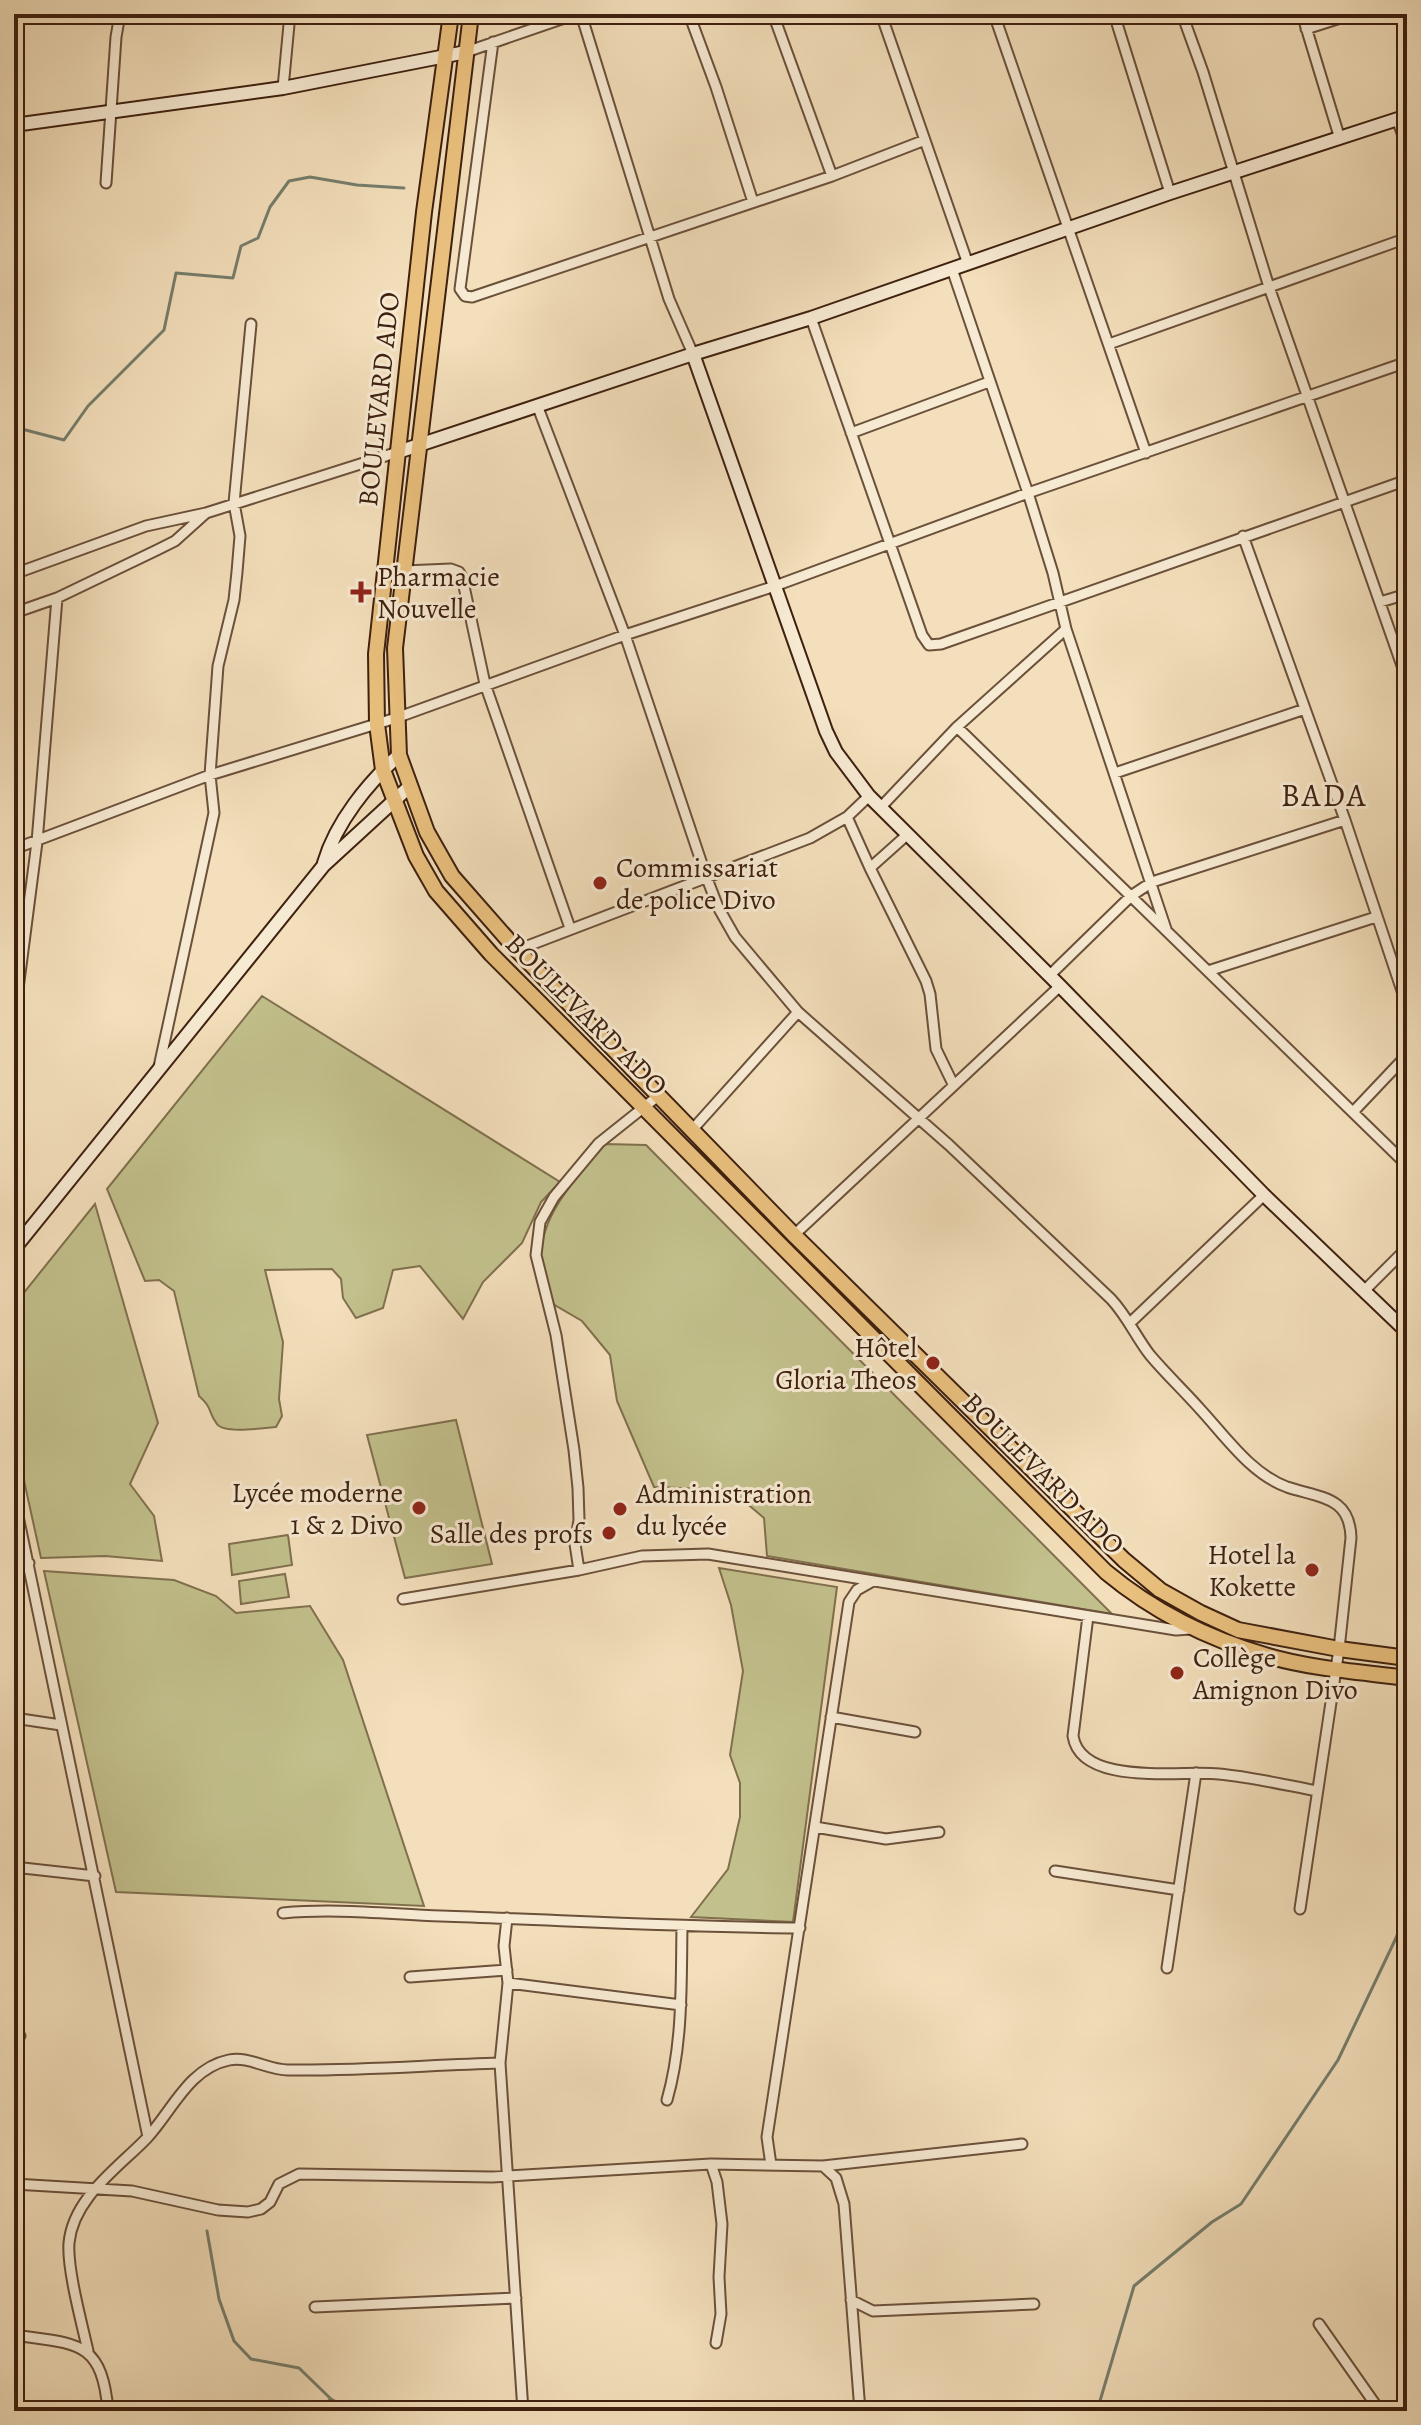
<svg xmlns="http://www.w3.org/2000/svg" width="1421" height="2425" font-family="Alegreya,serif">
  <style>
    .green { fill: #c2c08c; stroke: #80704e; stroke-width: 2 }
    .lines { fill: none; stroke-linecap: round; stroke-linejoin: round }
    .stream { stroke: #767e6d; stroke-width: 3 }
    .street-casing { stroke: #6b503a; stroke-width: 13 }
    .secondary-casing { stroke: #3e200f; stroke-width: 16 }
    .primary-casing { stroke: #3e200f; stroke-width: 18 }
    .street { stroke: #f7ead3; stroke-width: 9 }
    .secondary { stroke: #f7ead3; stroke-width: 12 }
    .primary { stroke: #eac07e; stroke-width: 14 }
    .poi-dot { fill: #8f2418; stroke: #f7ead3; stroke-width: 3 }
    .labels { text-anchor: middle; stroke-width: 6; stroke-linejoin: round; paint-order: stroke }
    .street-label { font-size: 28px; fill: #3e200f; stroke: #f7ead3 }
    .poi-label { font-size: 28px; fill: #3e200f; stroke: #f7ead3; text-anchor: start }
    .quarter-label { font-size: 32px; letter-spacing: 2px; fill: #3e200f; stroke: #f7ead3 }
  </style>
  <rect width="100%" height="100%" fill="#f3dfbb"/>
  <filter id="stains"><feTurbulence type="fractalNoise" baseFrequency=".0025" numOctaves="4"/><feColorMatrix values="0 0 0 0 .2 0 0 0 0 .09 0 0 0 0 .02 0 0 0 .5 -.17"/></filter>
  <radialGradient id="worn" r=".72"><stop offset=".6" stop-color="#630" stop-opacity="0"/><stop offset="1" stop-color="#630" stop-opacity=".3"/></radialGradient>
  <path class="green" d="M262 996 560 1182 541 1202 522 1243 483 1282 463 1319 420 1266 393 1270 383 1308 356 1318 343 1298 341 1279 332 1269 265 1270 283 1342 279 1399 282 1416 276 1427C263 1428 224 1434 217 1424 208 1413 213 1408 199 1396L174 1291 159 1280 145 1281 107 1189Z
    M605 1144 646 1145 1112 1614 767 1556 764 1518 731 1490 654 1487 617 1401 610 1355 582 1321 553 1304C549 1291 542 1275 541 1262 538 1216 578 1176 605 1144Z
    M95 1204 158 1423 130 1484 154 1516 162 1561 105 1556 41 1558 14 1435V1305Z
    M456 1420 492 1564 405 1578 367 1435Z
    M288 1535 292 1565 232 1575 229 1544Z
    M719 1568 837 1587 793 1922 691 1917 728 1869 740 1817V1783L730 1755 743 1671 731 1605Z
    M44 1571 174 1580 216 1596 236 1613 310 1606 343 1660 424 1906 116 1892Z
    M285 1574 289 1597 241 1604 239 1581Z"/>
  <g class="lines">
    <path class="stream" d="M14 427 64 440 88 406 164 330 176 273 233 278 241 246 258 238 270 207 289 181 310 177 357 185 404 188
      M207 2231 219 2299 234 2341 251 2359 299 2368 331 2399 352 2411
      M317 2411 331 2399
      M1097 2411 1134 2286 1212 2222 1241 2204 1338 2060 1396 1938 1407 1908"/>
    <g class="street-casing">
      <path id="street" d="M581 14 669 299 693 354
        M689 14 716 87 753 202
        M773 14 832 176
        M881 14 968 264
        M994 14 1146 453
        M1114 14 1170 193
        M1182 14 1203 72 1269 287 1407 680
        M1302 14 1340 139
        M996 19 1011 14
        M1306 29 1353 14
        M493 42 460 289 465 296 472 297 832 176 925 140
        M466 52 576 14
        M283 88 290 14
        M1397 119 1407 147
        M106 183 116 37 120 14
        M952 269 1028 493 1053 573 1066 629 1166 929
        M811 318 922 635 929 645 941 644 1407 480
        M1109 344 1407 238
        M537 405 625 635 706 876 718 907 735 937 798 1012 949 1145 1111 1299C1127 1316 1136 1337 1150 1355 1166 1374 1184 1391 1200 1409 1225 1436 1251 1474 1287 1487 1320 1498 1350 1496 1351 1538L1339 1649 1300 1909
        M851 433 989 382
        M1243 536 1345 820 1407 1006
        M404 571 451 569 459 572 462 577 485 684 570 928
        M14 574 146 526 206 513 398 452
        M1380 602 1407 594
        M14 613 57 598 157 550 175 541 205 514
        M957 727 1407 1165
        M1115 773 1305 709
        M869 796 847 817 870 868 926 981 930 994 936 1049 953 1084
        M881 807 957 727 1066 629
        M14 849 210 775 396 718 625 635 775 586 1028 493 1407 362
        M870 868 908 834
        M517 950 810 838 847 817
        M1208 971 1376 917
        M1050 975 1131 896 1152 882 1345 820
        M14 1020 37 842 57 598
        M159 1067 214 813 210 775 218 666 234 600 237 572 240 536 234 503 251 324
        M1354 1111 1407 1055
        M692 1130 798 1012
        M794 1235 1060 986
        M1365 1290 1407 1248
        M1131 1322 1264 1195
        M14 1497 148 2137
        M14 1561 29 1563
        M579 1570 575 1544 579 1520 578 1488 574 1450 556 1335 536 1255 540 1222 554 1197 599 1143 658 1096
        M403 1599 579 1570 642 1556 708 1554 1176 1630 1191 1629
        M1088 1616 1073 1736C1081 1787 1181 1770 1219 1774 1252 1777 1285 1785 1317 1791
        M831 1717 915 1732
        M14 1718 61 1725
        M815 1827 886 1839 939 1832
        M14 1867 95 1876
        M1055 1871 1179 1890
        M283 1913C336 1908 387 1914 441 1916 561 1920 680 1927 800 1928
        M507 1918 504 1946 508 1983 500 2063 523 2411
        M1167 1968 1196 1773
        M410 1977 507 1970
        M508 1983 681 2005
        M14 2036H20
        M667 2100C683 2044 681 1985 682 1927
        M711 2164 717 2182 722 2224 719 2277 721 2314 716 2343
        M771 2165 767 2137 849 1602 857 1590 871 1582
        M823 2166 836 2178 844 2204 860 2411
        M14 2184 132 2191 218 2210 248 2212 261 2209 270 2202 279 2184 299 2174 492 2177 711 2164 823 2166 1022 2144
        M851 2300 873 2311 1034 2304
        M315 2307 516 2298
        M1319 2324 1380 2411
        M14 2335C76 2344 102 2339 108 2411
        M88 2351C82 2324 67 2269 69 2243 73 2198 118 2168 147 2138 172 2111 189 2068 229 2060 249 2056 268 2070 288 2070 358 2071 430 2065 500 2063"/>
    </g>
    <g class="secondary-casing">
      <path id="secondary" d="M14 125 283 88 466 52
        M693 354 826 731 836 752 869 796 1060 986 1264 1195 1407 1332
        M398 452 693 354 811 318 1170 193 1407 116
        M324 863C336 822 368 783 399 755
        M14 1249 324 865 409 787"/>
    </g>
    <g class="primary-casing">
      <path id="primary" d="M451 14 424 212 376 654 377 724 383 770 416 856 436 891 491 954 1106 1572C1153 1611 1208 1639 1268 1656 1312 1669 1361 1672 1407 1678
        M471 14 395 648 399 755 427 832 452 876 517 950 794 1235 1124 1560 1160 1590 1201 1613 1238 1630 1339 1649 1407 1658"/>
    </g>
    <use href="#street" class="street"/>
    <use href="#secondary" class="secondary"/>
    <use href="#primary" class="primary"/>
  </g>
  <g class="poi-dot">
    <path d="M357 580h8v8h8v8h-8v8h-8v-8h-8v-8h8z"/>
    <circle cx="600" cy="883" r="8"/>
    <circle cx="933" cy="1363" r="8"/>
    <circle cx="419" cy="1508" r="8"/>
    <circle cx="620" cy="1509" r="8"/>
    <circle cx="609" cy="1533" r="8"/>
    <circle cx="1312" cy="1570" r="8"/>
    <circle cx="1177" cy="1673" r="8"/>
  </g>
  <g class="labels">
    <g class="street-label">
      <text transform="translate(378 399) rotate(-84)" y="10">BOULEVARD ADO</text>
      <text transform="translate(587 1014) rotate(45)" y="10">BOULEVARD ADO</text>
      <text transform="translate(1044 1473) rotate(45)" y="10">BOULEVARD ADO</text>
    </g>
    <g class="poi-label">
      <text x="377" y="586">Pharmacie<tspan x="377" dy="32">Nouvelle</tspan></text>
      <text x="616" y="877">Commissariat<tspan x="616" dy="32">de police Divo</tspan></text>
      <text x="917" y="1357" text-anchor="end">Hôtel<tspan x="917" dy="32">Gloria Theos</tspan></text>
      <text x="403" y="1502" text-anchor="end">Lycée moderne<tspan x="403" dy="32">1 &amp; 2 Divo</tspan></text>
      <text x="636" y="1503">Administration<tspan x="636" dy="32">du lycée</tspan></text>
      <text x="593" y="1543" text-anchor="end">Salle des profs</text>
      <text x="1296" y="1564" text-anchor="end">Hotel la<tspan x="1296" dy="32">Kokette</tspan></text>
      <text x="1193" y="1667">Collège<tspan x="1193" dy="32">Amignon Divo</tspan></text>
    </g>
    <g class="quarter-label">
      <text x="1324" y="806">BADA</text>
    </g>
  </g>
  <rect width="1421" height="2425" fill="none" stroke="#f3dfbb" stroke-width="48"/>
  <rect x="16" y="16" width="1389" height="2393" fill="none" stroke="#3e200f" stroke-width="4"/>
  <rect x="24" y="24" width="1373" height="2377" fill="none" stroke="#3e200f" stroke-width="2"/>
  <rect width="100%" height="100%" filter="url(#stains)"/>
  <rect width="100%" height="100%" fill="url(#worn)"/>
</svg>
